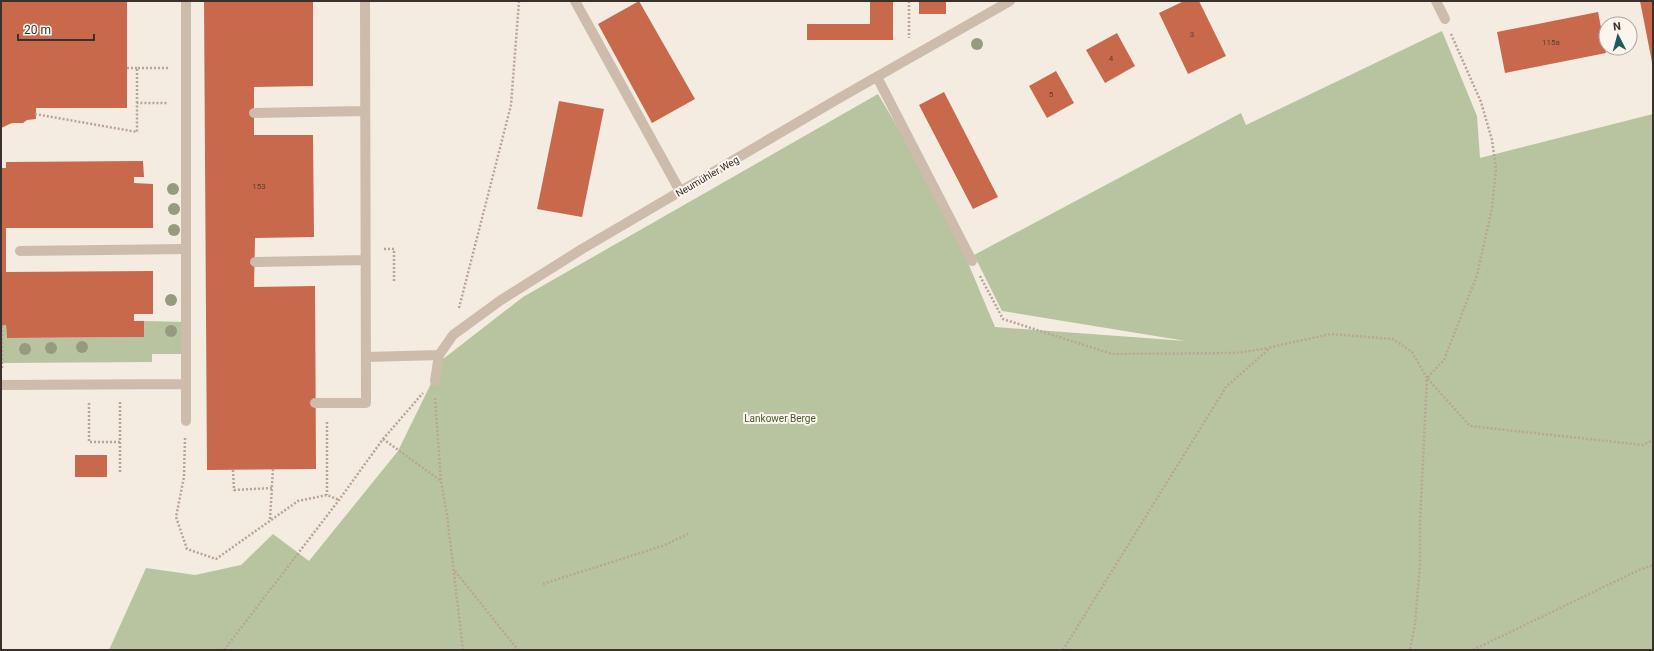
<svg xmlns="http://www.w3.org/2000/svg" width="1654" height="651" font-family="Roboto,sans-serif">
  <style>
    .green { fill: #b8c4a0 }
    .building { fill: #c8694b }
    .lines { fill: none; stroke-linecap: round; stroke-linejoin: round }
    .path { stroke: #b9a596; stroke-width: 2.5; stroke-dasharray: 2 2; stroke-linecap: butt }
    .lane { stroke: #cdbbac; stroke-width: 10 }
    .street { stroke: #cdbbac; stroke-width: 10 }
    .tree { fill: #969b7f }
    .labels { text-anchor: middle; stroke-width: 4; stroke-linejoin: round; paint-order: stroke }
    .number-label { font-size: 8px; fill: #5e3e33 }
    .street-label { font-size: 10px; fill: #3b302b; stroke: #fbf5ee }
    .park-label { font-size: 10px; fill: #4a5a2e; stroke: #fbf5ee }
  </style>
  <rect width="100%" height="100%" fill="#f4ebe1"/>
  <path class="green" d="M1442 31 1477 116 1480 158 1653 114V650H109L146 568 195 575 241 565 273 534 309 561 398 451 443 359 523 297 878 94 944 206 995 327 1186 341 1002 311 974 255 1241 113 1246 125Z
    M144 321 185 322V354H152V362L1 363V326L6 325 7 338 144 337Z"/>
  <path class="building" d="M1 1H127V108H36V119L27 120 23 123H12L1 128Z
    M204 1H313V86L254 87V135H313L314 237 255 238 254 287 315 286 316 469 207 470Z
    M639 1 695 99 652 123 598 24Z
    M870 1H893V40H807V24H870Z
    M919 1H946V14H919Z
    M1184 1H1199L1226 56 1188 74 1159 13Z
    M1640 1H1653V62H1652Z
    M1598 12 1606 53 1505 73 1497 32Z
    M1117 33 1135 66 1105 83 1086 50Z
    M1056 71 1074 103 1047 118 1029 86Z
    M944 92 998 197 973 209 919 105Z
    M559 101 604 109 582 217 537 209Z
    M143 161 144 177H134V183L153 184V228H6V272L153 271V314H134V321H144V337L7 338 6 325 1 326V168H6V162Z
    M75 455H107V477H75Z"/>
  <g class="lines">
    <path class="path" d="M909 1V38
      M1451 34 1481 102 1492 140 1496 169 1492 208 1477 275 1444 360 1427 378 1470 426 1643 445 1653 440
      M127 68H137
      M137 103V68H168
      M35 114 137 132V103H168
      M384 249H394V283
      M980 276 1003 319 1112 354 1235 353 1269 348
      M459 308 511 105 519 1
      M2 368V326
      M435 398 441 481 447 515 463 650
      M89 403V442H120V402
      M327 422V495
      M185 438 184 477 176 517 187 549 216 559 298 501 327 495 339 500
      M383 439 441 481
      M120 442V473
      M233 470 234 490 272 488
      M270 519 273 469
      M455 571 518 650
      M543 584 662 546 688 534
      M224 650 339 500 383 439 423 393
      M1063 650 1226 387 1271 347 1331 334 1393 339 1412 352 1427 378 1420 522V564L1415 624 1410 650
      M1473 650 1639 570 1653 565"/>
    <path class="lane" d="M575 1 680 191
      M1436 1 1445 19
      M877 77 972 261
      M20 251 186 249"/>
    <path class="street" d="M254 113 365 111
      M255 262 365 260
      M367 357 439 355
      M435 381 439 355 453 335 501 300 582 249 836 100 1010 1
      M1 385 185 384
      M315 403H366L365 1
      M186 421V1"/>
  </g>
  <g class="tree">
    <circle cx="977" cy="44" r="6"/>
    <circle cx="173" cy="189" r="6"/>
    <circle cx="174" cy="209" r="6"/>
    <circle cx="174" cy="230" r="6"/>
    <circle cx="171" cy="300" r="6"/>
    <circle cx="171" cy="331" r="6"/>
    <circle cx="82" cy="347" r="6"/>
    <circle cx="51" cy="348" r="6"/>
    <circle cx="25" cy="349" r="6"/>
  </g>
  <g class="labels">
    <g class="number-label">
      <text x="1192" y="37">3</text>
      <text x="1551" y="45">115a</text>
      <text x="1111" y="61">4</text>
      <text x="1051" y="97">5</text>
      <text x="259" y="189">153</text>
    </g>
    <g class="street-label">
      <text transform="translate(707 176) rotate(-30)" y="4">Neumühler Weg</text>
    </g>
    <g class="park-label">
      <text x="780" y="422">Lankower Berge</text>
    </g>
  </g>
  <rect width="1654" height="651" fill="none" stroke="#3b302b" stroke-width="4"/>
  <g transform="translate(1618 36) rotate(354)"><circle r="19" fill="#fbf5ee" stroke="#aea6a0"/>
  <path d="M0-3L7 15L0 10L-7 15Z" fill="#1f5a5e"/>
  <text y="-6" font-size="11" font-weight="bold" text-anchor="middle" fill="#3b302b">N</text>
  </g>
  <path d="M18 34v6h76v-6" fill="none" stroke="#3b302b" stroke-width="2"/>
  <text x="24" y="34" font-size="12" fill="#3b302b" stroke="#fbf5ee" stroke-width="3" paint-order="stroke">20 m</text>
</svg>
